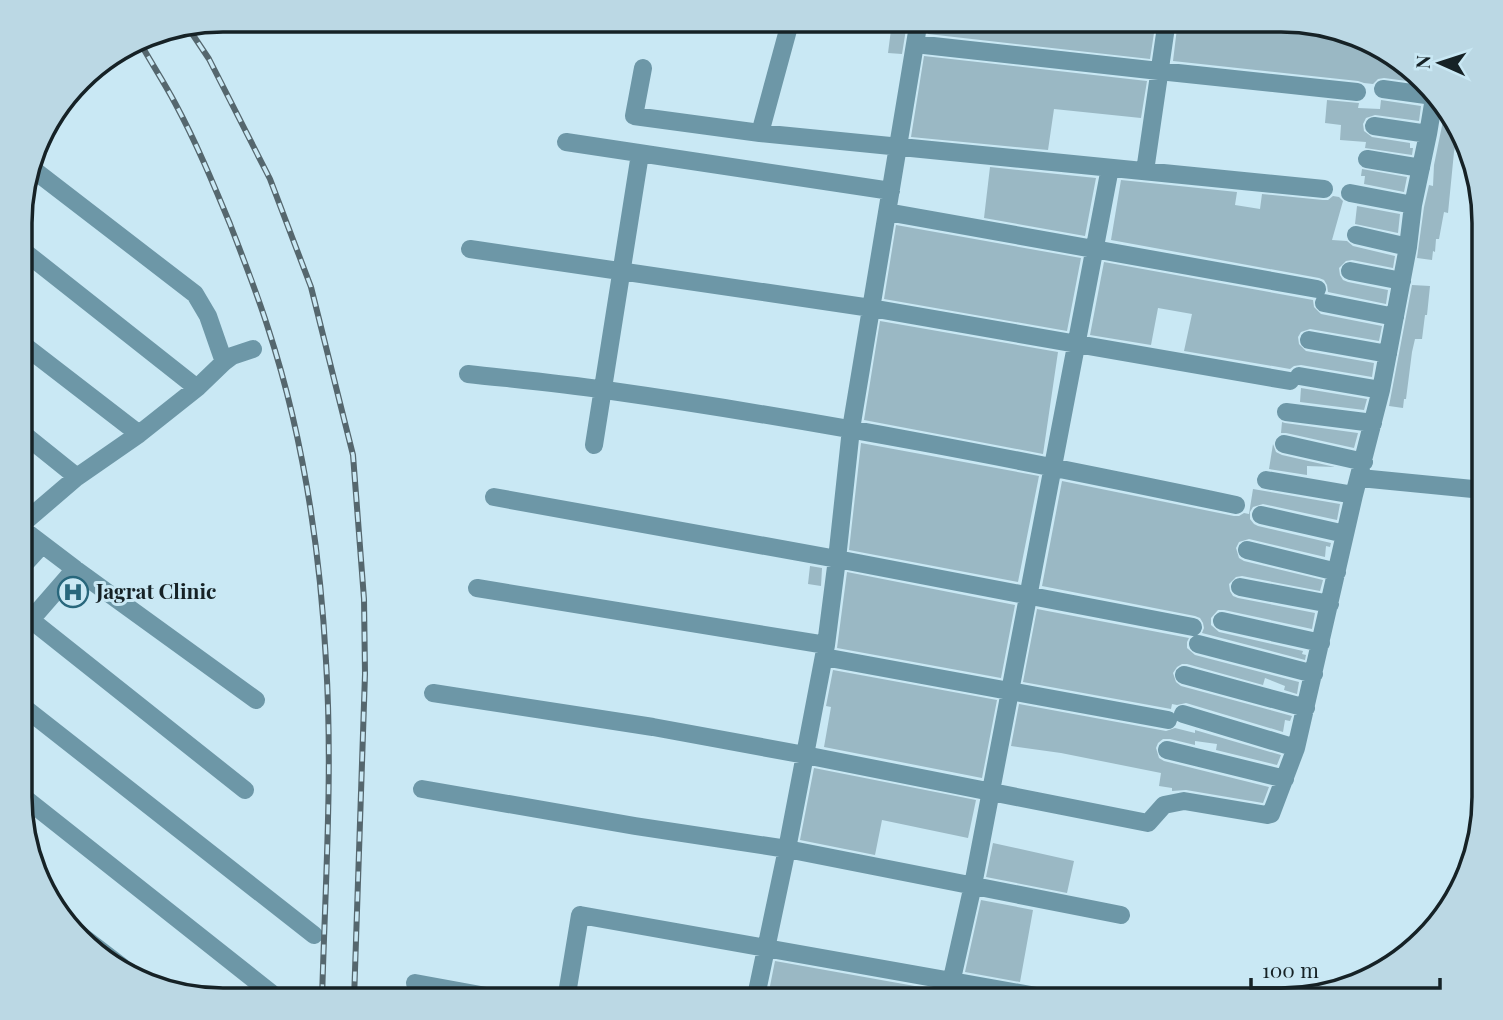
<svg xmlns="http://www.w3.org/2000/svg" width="1503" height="1020" font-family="'Playfair Display',serif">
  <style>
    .building { fill: #9ab8c4 }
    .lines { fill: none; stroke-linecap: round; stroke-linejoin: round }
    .minor { stroke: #6d97a7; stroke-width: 18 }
    .rail-casing { stroke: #55676e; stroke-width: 6 }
    .rail { stroke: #c9e8f4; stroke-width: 3.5; stroke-dasharray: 10; stroke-linecap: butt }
    .labels { text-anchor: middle; stroke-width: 6; stroke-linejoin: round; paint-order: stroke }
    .poi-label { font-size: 21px; font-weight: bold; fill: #162226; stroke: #c9e8f4; text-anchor: start }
    .rim { fill: none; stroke: #162226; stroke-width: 3.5 }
  </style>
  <rect width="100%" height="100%" fill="#c9e8f4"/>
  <path class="building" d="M930 20H1156L1150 59 928 34Z
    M1178 20H1293L1404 61 1422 83 1384 78 1378 79 1373 84 1364 83 1358 81 1173 61Z
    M892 22 907 23 902 54 888 53Z
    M924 56 1147 81 1141 118 1054 109 1048 150 911 137Z
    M1327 100 1359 103 1358 108 1380 109 1381 100 1421 106 1419 121 1375 115 1366 118 1363 124 1364 131 1372 137 1410 143V148H1413L1412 155 1365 148 1366 142 1340 140 1341 125 1325 123Z
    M1445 111 1459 128 1454 152 1448 213 1444 212 1439 239H1436L1435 252 1433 251 1432 260 1417 258 1424 207 1429 185 1433 186 1434 165Z
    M990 167 1096 178 1085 236 984 218Z
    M1362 169 1407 177 1404 192 1364 184 1365 176H1361Z
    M1121 180 1237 192 1235 205 1260 209 1262 194 1323 200H1328L1333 196 1339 197 1343 201 1332 240 1347 241 1353 246 1395 256 1393 268 1352 260 1346 261 1339 268 1340 275 1343 280 1348 282 1388 290 1386 304 1328 292 1327 285 1324 280 1319 278 1111 240Z
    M1357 206 1400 214 1398 233 1355 224Z
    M896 225 1081 258 1067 331 884 299Z
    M1104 262 1313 300 1314 307 1321 314 1382 326 1379 341 1310 329 1301 332 1298 337 1299 344 1306 351 1374 363 1372 377 1301 365 1294 366 1290 369 1184 351 1192 314 1158 308 1151 345 1090 335Z
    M1412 285 1430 286 1427 315H1425L1422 339H1415L1412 352 1406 399H1404L1403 408 1389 406Z
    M880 321 1058 352 1043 454 864 420Z
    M1301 388 1367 399 1364 410 1300 402Z
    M1282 422 1285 423 1358 433 1354 448 1286 433H1281Z
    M861 443 1039 476 1018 582 849 550Z
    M1273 444 1276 452 1282 455 1335 467 1307 466V475L1269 469Z
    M1062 481 1234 516H1239L1244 513 1249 514 1253 489 1340 504 1337 520 1263 504 1253 507 1250 512V519L1254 524 1258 526 1331 543 1330 547 1326 546 1325 557 1249 539 1239 542 1236 548 1239 558 1244 561 1323 580 1320 591 1242 576 1236 577 1229 584 1230 591 1233 596 1238 598 1315 613 1312 629 1224 610H1218L1211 618V625L1219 632 1303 651 1302 654 1306 655 1305 660 1202 633 1204 628 1203 623 1200 618 1195 616 1042 586Z
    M810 566 822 568 821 586 808 584Z
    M847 572 1015 605 1001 678 837 648Z
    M1037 609 1189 638 1187 642V648L1195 655 1299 682 1297 694 1284 690 1285 686 1265 678 1263 685 1187 664H1182L1177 667 1173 673 1176 682 1181 686 1292 716 1290 721 1285 720 1283 732 1186 703 1177 705 1172 704 1171 709 1023 682Z
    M833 670 997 700 982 778 824 747 831 707 826 706Z
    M1019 704 1166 731 1175 728 1195 733V730L1281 755 1277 765 1216 750 1217 744 1195 741V745L1170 739H1163L1158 743 1156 748 1159 758 1164 761 1269 787 1263 803 1186 790 1172 791V788L1159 786 1161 773 1061 753 1011 746Z
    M814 768 976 800 968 838 882 820 875 855 800 840Z
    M993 843 1074 861 1067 893 986 877Z
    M981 900 1033 910 1020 982 965 972Z
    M775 961 937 990 935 1001H767Z"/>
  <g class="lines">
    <path class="minor" d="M915 44 1159 71 1357 92
      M643 68 634 116 760 133 1324 189
      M1383 89 1433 96
      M1374 126 1428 134
      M760 133 791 19
      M566 142 891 191
      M1367 159 1421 168
      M30 167 195 294 208 316 224 362
      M1145 171 1167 20
      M1350 193 1413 205
      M887 212 1317 289
      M1356 235 1408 247
      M21 249 197 388
      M470 249 871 308 1290 381
      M1350 271 1402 281
      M1324 303 1395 317
      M1309 340 1388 354
      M21 343 139 434
      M468 374C513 379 559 383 605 390 817 420 1027 461 1236 505
      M1299 376 1381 390
      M1286 412 1373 423
      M21 432 77 477
      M1284 444 1364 462
      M594 445 640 154
      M1360 478 1483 490
      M1266 480 1354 495
      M494 497 837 559 1193 627
      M1261 515 1345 534
      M21 525 77 477 139 434 197 388 224 362 232 356 253 349
      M21 528 75 569 21 631
      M1247 550 1337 572
      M21 568 42 545
      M75 569 256 700
      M1240 587 1330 604
      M477 588 826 645
      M31 620 245 790
      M1222 621 1321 643
      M1198 644 1314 674
      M824 657 1168 720
      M1184 675 1306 708
      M433 693 653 727 805 755 1148 823 1164 805 1184 801 1267 815 1271 814 1296 748 1354 495 1381 390 1408 247 1413 205 1428 134 1434 98
      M21 705 314 935
      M1183 714 1296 748
      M1167 750 1285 779
      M422 789 635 826 787 849 1121 915
      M21 795 280 1000
      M75 931 122 967
      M415 983 508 1000
      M566 1000 580 915 1064 1001
      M755 1001 787 849 826 645 837 559 851 429 919 20
      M947 1001 973 885 1110 168"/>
    <g class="rail-casing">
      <path id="rail" d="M187 26 209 59 270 179 311 287 353 455 364 599 365 674 354 1000
        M138 39C150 61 164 82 175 103 196 142 213 183 230 224 243 258 257 293 268 328 303 435 320 549 326 661 333 774 325 888 322 1000"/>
    </g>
    <use href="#rail" class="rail"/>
  </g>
  <defs>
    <g id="hospital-ring" transform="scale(1.575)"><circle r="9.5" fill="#c9e8f4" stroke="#28677c" stroke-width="1.5"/><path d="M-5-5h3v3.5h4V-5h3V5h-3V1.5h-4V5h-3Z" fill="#28677c"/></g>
  </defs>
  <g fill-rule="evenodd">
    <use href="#hospital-ring" x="73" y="592"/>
  </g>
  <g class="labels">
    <g class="poi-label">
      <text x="96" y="599">Jagrat Clinic</text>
    </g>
  </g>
  <path d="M0 0H1503V1020H0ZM223 32H1281A191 191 0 0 1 1472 223V797A191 191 0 0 1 1281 988H223A191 191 0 0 1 32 797V223A191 191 0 0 1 223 32Z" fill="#bbd8e4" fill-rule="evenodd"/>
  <path class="rim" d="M223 32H1281A191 191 0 0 1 1472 223V797A191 191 0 0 1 1281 988H223A191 191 0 0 1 32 797V223A191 191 0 0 1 223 32Z"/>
  <g transform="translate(1440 63) rotate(273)" stroke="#c9e8f4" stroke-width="5" paint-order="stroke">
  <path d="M0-5L12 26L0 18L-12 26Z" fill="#162226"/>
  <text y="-10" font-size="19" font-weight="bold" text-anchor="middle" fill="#162226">N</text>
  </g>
  <path d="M1251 978v10h189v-10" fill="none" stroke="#162226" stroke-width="3.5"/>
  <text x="1262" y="978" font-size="21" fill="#162226" stroke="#c9e8f4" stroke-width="5" paint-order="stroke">100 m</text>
</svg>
